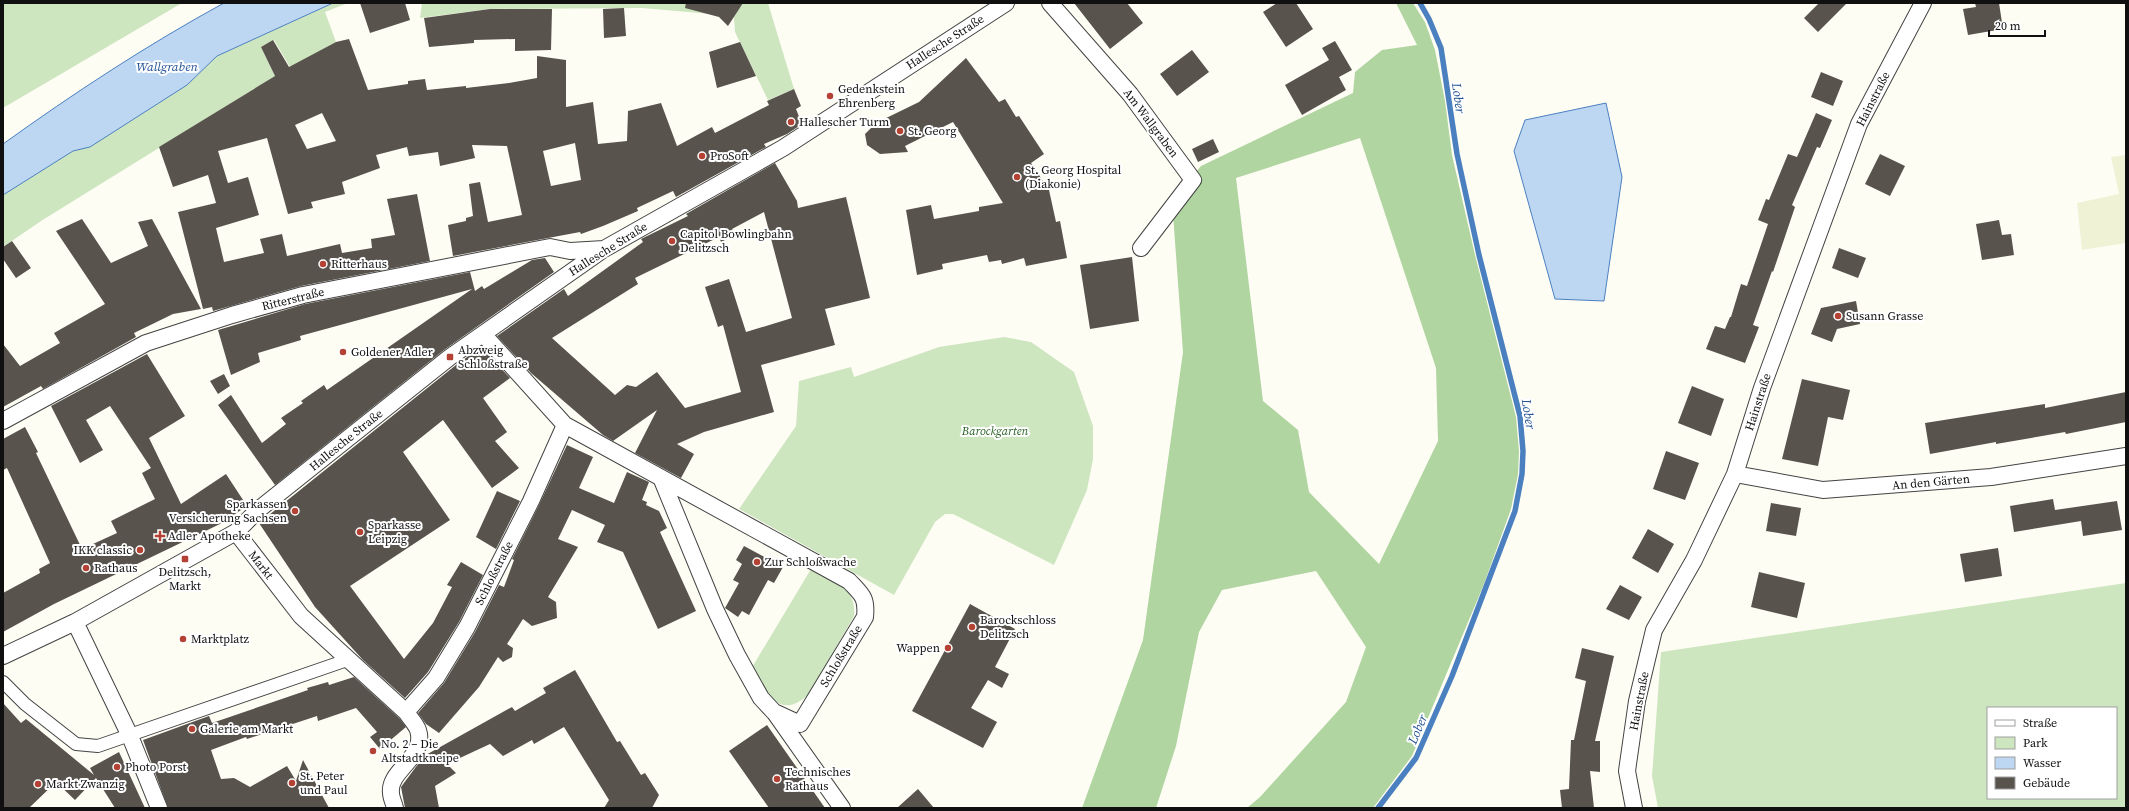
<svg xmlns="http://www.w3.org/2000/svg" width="2129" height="811" font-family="'Source Serif 4',serif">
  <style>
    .farmland { fill: #f0f2d6 }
    .green { fill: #cee6c0; fill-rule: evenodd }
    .forest { fill: #b0d5a1; fill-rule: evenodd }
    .water { fill: #bdd6f1; stroke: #4b80c0 }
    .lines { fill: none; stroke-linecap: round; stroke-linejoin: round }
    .stream { stroke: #4b80c0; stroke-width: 5.5 }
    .building { fill: #58534d; fill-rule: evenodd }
    .pedestrian-casing { stroke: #434343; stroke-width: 14 }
    .minor-casing { stroke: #434343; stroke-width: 18 }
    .pedestrian { stroke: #fff; stroke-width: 12 }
    .minor { stroke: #fff; stroke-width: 16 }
    .poi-dot { fill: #b34235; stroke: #fff; stroke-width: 1.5 }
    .labels { text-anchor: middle; stroke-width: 4; stroke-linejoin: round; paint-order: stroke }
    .street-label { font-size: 12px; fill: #101010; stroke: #fff }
    .poi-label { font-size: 12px; fill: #101010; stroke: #fff; text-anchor: start }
    .park-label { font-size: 12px; font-style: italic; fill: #296226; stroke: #fff }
    .water-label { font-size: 13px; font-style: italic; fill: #245396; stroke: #fff }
  </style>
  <rect width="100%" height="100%" fill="#fefdf4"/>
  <path class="farmland" d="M2126 155V243L2082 250 2077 203 2119 194 2111 157Z"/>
  <path class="green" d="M3 3H182L3 108Z
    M333 3H348L325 12 336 42 290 67 274 40 261 47 275 76 41 221 3 247V195L73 151 90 147 187 85 217 56Z
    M422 3H717L710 14 642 8 490 9 420 18Z
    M729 3H768L794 89 768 100 735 32 733 6Z
    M1004 337 1031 342 1074 372 1093 426V459L1087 490 1054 565 953 514H945L935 522 894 595 739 509 796 426 799 381 851 367 854 377 939 347Z
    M811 569C833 581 857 587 854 616L809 694C779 722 766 692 751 669Z
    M2126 583V808H1658L1652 776 1661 652ZM1988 708H2116V798H1988Z"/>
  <path class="forest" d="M1396 3H1413L1425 22 1435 50 1445 101 1452 155 1475 255 1516 417 1519 451 1518 474 1511 509 1484 584 1412 756 1373 808H1247L1260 797 1346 702 1366 647 1316 571 1222 590 1199 632 1176 746 1156 808H1082L1143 640 1183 352 1172 200 1201 166 1353 93 1355 72 1382 50 1417 45ZM1360 138 1436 368 1438 441 1379 564 1309 492 1298 430 1263 401 1236 178Z"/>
  <path class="water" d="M224 3H333L217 56 187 85 90 147 73 151 3 195V144C74 93 147 45 224 3Z
    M1606 103 1622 177 1604 301 1555 299 1514 151 1525 120Z"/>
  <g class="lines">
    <path class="stream" d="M1378 808 1416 758 1452 676 1515 511 1522 474 1523 451 1520 416 1479 255 1457 154 1441 48 1429 19 1420 3"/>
  </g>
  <path class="building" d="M360 3H405L410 20 370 33Z
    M686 3H743L728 26 719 17 685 8Z
    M1074 3H1127L1143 23 1110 49Z
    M1277 3H1296L1313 29 1286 47 1263 12Z
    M1819 3H1847L1818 32 1804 18Z
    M1975 3H1999L2003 29 1968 35 1963 9 1976 7Z
    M624 8 626 36 604 38 603 9Z
    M490 9H552L551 50 515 51V39L474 40V43L429 47 424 18Z
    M349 39 368 90 408 84V81L425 79 427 90 466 86V88L509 83 537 78V56L566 60V107L593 102 598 144 627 141 628 111 661 103 677 146 712 127 715 133 769 105 767 101 794 89 801 106 796 109 802 124 787 134 764 144 766 147 676 197 673 191 637 208 638 211 603 226 581 234 580 232 453 256 448 225 466 221V218L473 216 469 184 480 182 488 222 522 215 507 146 472 145 475 158 440 166 438 152 409 156 407 147 376 155 380 168 342 182 345 194 311 202 313 208 288 214 267 138 218 151 228 183 248 177 259 215 216 228 224 262 264 253 260 239 282 234 287 256 340 244 342 253 372 248 371 239 395 235 387 199 417 194 430 261 301 286 213 311 212 307 203 309 178 212 216 203 208 175 173 187 159 147 275 76 261 47 273 40 289 67 336 42ZM322 113 336 141 307 149 295 125ZM575 143 581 180 551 186 543 151Z
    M1335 41 1352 70 1339 77 1346 90 1302 115 1285 85 1329 60 1322 48Z
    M740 42 756 76 717 88 709 52Z
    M1192 50 1209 72 1177 96 1160 74Z
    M966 58 999 102 1005 99 1016 117 1019 116 1044 154 1031 163 1049 190 1056 222 1060 221 1067 258 1026 266 1024 258 1002 264 1001 260 989 262 987 255 942 264 943 269 917 275 906 210 931 205 934 219 979 211V207L1003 203 953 122 905 146 908 152 880 154 867 145 865 134 876 123 919 102Z
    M1821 72 1843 81 1833 106 1811 97Z
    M1816 113 1832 120 1820 148 1817 147 1792 205 1795 207 1773 272 1772 271 1753 325 1759 327 1745 363 1706 349 1715 326 1725 329 1730 317H1731L1741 284 1747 286 1768 224 1758 220 1766 199 1769 200 1788 154 1797 157Z
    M1213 139 1219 152 1198 162 1192 149Z
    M1880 154 1905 166 1890 196 1865 184Z
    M775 163 797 201 798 208 846 197 870 298 825 309 835 345 761 365 774 412 704 432 677 444 694 454 681 478 635 453 657 410 613 441 603 435 531 373 497 336 564 289 568 296 643 242 641 239 688 216 686 214ZM764 212 792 318 746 332 729 279 705 287 718 327 723 325 741 392 685 408 657 372 636 387 627 385 615 395 552 338 638 284 635 278 719 237 721 242 735 235 732 229Z
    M82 219 111 263 148 246 138 222 152 219 201 309 173 314 134 333 136 337 43 389 41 386 3 407V344L20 366 60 343 54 333 105 304 56 231Z
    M1999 220 2002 235 2011 234 2014 255 1982 260 1976 224Z
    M12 241 31 268 16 278 3 259V247Z
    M1839 248 1866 258 1858 278 1832 268Z
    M1132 257 1139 321 1090 329 1080 265Z
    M545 258 554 272 444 350 275 485 218 405 231 395 262 443 286 424 281 418 303 403 301 401 324 385 327 390 472 289 300 336 301 340 258 353 260 362 231 375 218 330 305 304 470 272 475 291 482 286 484 289 532 260Z
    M1856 301 1860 324 1837 329 1832 342 1811 334 1821 308Z
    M481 347 510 378 483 398 507 432 495 441 519 468 492 488 443 420 403 452 450 520 350 586 404 659 433 623 452 587 447 585 461 562 483 575 459 622 428 672 405 698 363 660 315 607 259 523 456 365Z
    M147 354 185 416 149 438 181 504 226 474 247 506 220 524 54 604 3 632V593L40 573 39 569 50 563 7 468 3 470V439L25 427 38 452 36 453 82 549 117 533 111 521 155 499 142 473 151 468 110 406 86 420 103 450 80 463 51 406Z
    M224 374 230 386 218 394 210 381Z
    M1802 379 1850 390 1843 420 1828 417 1818 466 1782 459Z
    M1692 386 1724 399 1711 436 1678 423Z
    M2126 392V422L2066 434 2065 432 1996 444V442L1930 454 1925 423 2045 404V408Z
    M567 445 593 457 579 488 614 503 627 472 649 482 642 500 647 502 646 505 659 511 667 528 660 532 696 611 658 629 623 552 597 542 605 525 572 510 558 539 578 547 548 597 556 602 557 618 532 626 523 619 507 644 513 648 512 657 503 662 498 657 479 687 439 733 426 724 418 713 444 683 475 632 499 585 504 587 514 560 512 559 539 505Z
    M1666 451 1699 463 1685 500 1653 489Z
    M497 491 520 501 496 549 476 537Z
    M2053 499 2055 510 2117 501 2122 530 2083 536 2081 521 2014 532 2010 506Z
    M1771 503 1801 508 1796 536 1766 531Z
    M1648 529 1674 544 1658 573 1632 558Z
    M744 546 783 567 774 583 768 580 749 615 742 611 738 617 725 608 739 583 733 580 742 564 736 560Z
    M1998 548 2002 576 1965 582 1960 554Z
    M1759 572 1805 583 1797 618 1751 607Z
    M1620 585 1642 597 1629 620 1606 609Z
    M970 604 1015 629 995 667 1009 674 1002 688 988 680 971 708 997 722 983 748 912 711Z
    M1582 648 1614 656 1595 741H1600V772L1590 771 1594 808H1562L1560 790 1569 789 1571 740H1574L1586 681 1575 678Z
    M575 670 617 742 620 741 641 775 645 773 659 795 652 808H604L609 800 564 727 534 744 532 740 503 756 490 744 447 764 456 773 435 786 439 808H405L401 787 424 756 512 707 515 711 546 693 543 688Z
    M354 677 399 718 406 727 380 749 370 737 377 732 356 708 318 721 317 716 247 739 246 737 211 750 221 779 234 778 250 787 287 766 296 781 303 760 329 808H168L143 740 209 716 212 723 308 690 307 688 328 682 329 685Z
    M3 703 21 723 26 719 94 775 90 768 119 752 145 808H115L96 778 75 800 56 782 29 808H3Z
    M767 725 825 808H769L729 751Z
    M918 789 934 808H897Z"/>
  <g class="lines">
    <g class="pedestrian-casing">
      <path id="pedestrian" d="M3 682 25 704 76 744 98 746 350 659"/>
    </g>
    <g class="minor-casing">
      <path id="minor" d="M1050 3 1130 94 1193 180 1141 248
        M483 334 565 425 849 581C862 595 867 597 865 617L800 724 774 712 761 698 737 655 715 609 662 480
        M3 421 146 343 232 315 303 295 550 247 570 251 604 249
        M1735 474 1823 490 1991 477 2126 456
        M236 532 301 616 406 712C409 717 416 724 418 730 427 757 388 770 391 793 391 798 394 803 395 808
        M75 622 130 736 159 808
        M3 656 75 622 236 532 258 510 450 357 604 249 783 148 1006 3
        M406 712 436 678 467 627 531 501 565 425
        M775 713 842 808
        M1634 808 1627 771 1637 701 1654 630 1694 560 1735 474 1762 388 1859 124 1923 3"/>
    </g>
    <use href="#pedestrian" class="pedestrian"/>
    <use href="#minor" class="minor"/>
  </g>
  <g class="poi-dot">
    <circle cx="830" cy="96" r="4"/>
    <circle cx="791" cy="122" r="4"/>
    <circle cx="900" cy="131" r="4"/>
    <circle cx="702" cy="156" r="4"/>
    <circle cx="1017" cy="177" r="4"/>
    <circle cx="672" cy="241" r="4"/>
    <circle cx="323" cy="264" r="4"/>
    <circle cx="1838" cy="316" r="4"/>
    <circle cx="343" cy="352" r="4"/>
    <rect x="446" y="353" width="8" height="8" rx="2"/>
    <circle cx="295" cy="511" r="4"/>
    <circle cx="360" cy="532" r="4"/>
    <path d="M158 530h4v4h4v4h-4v4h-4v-4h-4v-4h4z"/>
    <circle cx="140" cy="550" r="4"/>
    <rect x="181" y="555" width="8" height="8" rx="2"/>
    <circle cx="757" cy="562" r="4"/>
    <circle cx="86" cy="568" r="4"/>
    <circle cx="972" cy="627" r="4"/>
    <circle cx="183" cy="639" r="4"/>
    <circle cx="948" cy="648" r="4"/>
    <circle cx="192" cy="729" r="4"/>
    <circle cx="373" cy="751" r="4"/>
    <circle cx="117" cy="767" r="4"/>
    <circle cx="777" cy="779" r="4"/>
    <circle cx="292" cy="783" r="4"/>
    <circle cx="38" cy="784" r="4"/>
  </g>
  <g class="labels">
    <g class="street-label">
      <text transform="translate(945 42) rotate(-33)" y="4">Hallesche Straße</text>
      <text transform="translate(1873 99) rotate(-63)" y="4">Hainstraße</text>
      <text transform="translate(1151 123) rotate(53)" y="4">Am Wallgraben</text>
      <text transform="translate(608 249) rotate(-32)" y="4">Hallesche Straße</text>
      <text transform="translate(293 299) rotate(-14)" y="4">Ritterstraße</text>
      <text transform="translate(1758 402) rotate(-72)" y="4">Hainstraße</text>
      <text transform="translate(346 440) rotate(-39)" y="4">Hallesche Straße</text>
      <text transform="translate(1931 482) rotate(-5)" y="4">An den Gärten</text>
      <text transform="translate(261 565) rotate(52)" y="4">Markt</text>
      <text transform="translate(494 573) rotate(-63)" y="4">Schloßstraße</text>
      <text transform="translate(841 656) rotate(-59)" y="4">Schloßstraße</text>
      <text transform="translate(1639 701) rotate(-79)" y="4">Hainstraße</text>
    </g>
    <g class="poi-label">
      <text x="838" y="93">Gedenkstein<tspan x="838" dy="14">Ehrenberg</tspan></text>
      <text x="799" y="126">Hallescher Turm</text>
      <text x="908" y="135">St. Georg</text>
      <text x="710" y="160">ProSoft</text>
      <text x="1025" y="174">St. Georg Hospital<tspan x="1025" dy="14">(Diakonie)</tspan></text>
      <text x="680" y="238">Capitol Bowlingbahn<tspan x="680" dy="14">Delitzsch</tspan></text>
      <text x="331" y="268">Ritterhaus</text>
      <text x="1846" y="320">Susann Grasse</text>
      <text x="458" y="354">Abzweig<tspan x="458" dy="14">Schloßstraße</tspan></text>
      <text x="351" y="356">Goldener Adler</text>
      <text x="287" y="508" text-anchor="end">Sparkassen<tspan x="287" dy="14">Versicherung Sachsen</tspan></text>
      <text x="368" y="529">Sparkasse<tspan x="368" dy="14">Leipzig</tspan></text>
      <text x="168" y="540">Adler Apotheke</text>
      <text x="132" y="554" text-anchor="end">IKK classic</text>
      <text x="765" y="566">Zur Schloßwache</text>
      <text x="94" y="572">Rathaus</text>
      <text x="185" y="576" text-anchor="middle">Delitzsch,<tspan x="185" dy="14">Markt</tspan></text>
      <text x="980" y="624">Barockschloss<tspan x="980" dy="14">Delitzsch</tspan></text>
      <text x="191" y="643">Marktplatz</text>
      <text x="940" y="652" text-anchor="end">Wappen</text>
      <text x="200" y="733">Galerie am Markt</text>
      <text x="381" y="748">No. 2 – Die<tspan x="381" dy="14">Altstadtkneipe</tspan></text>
      <text x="125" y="771">Photo Porst</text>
      <text x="785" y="776">Technisches<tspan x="785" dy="14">Rathaus</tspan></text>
      <text x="300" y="780">St. Peter<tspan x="300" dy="14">und Paul</tspan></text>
      <text x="46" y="788">Markt Zwanzig</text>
    </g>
    <g class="park-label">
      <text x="995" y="435">Barockgarten</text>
    </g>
    <g class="water-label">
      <text x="167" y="71">Wallgraben</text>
      <text transform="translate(1459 98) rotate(82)" y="5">Lober</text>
      <text transform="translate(1529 414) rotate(81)" y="5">Lober</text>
      <text transform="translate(1417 729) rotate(-67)" y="5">Lober</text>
    </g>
  </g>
  <rect width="2129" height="811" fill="none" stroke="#101010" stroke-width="8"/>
  <rect x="1987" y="707" width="130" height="92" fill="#ffffff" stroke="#9f9f9f"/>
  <rect x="1995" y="720" width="20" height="6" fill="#ffffff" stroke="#9f9f9f"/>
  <text x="2023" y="727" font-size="12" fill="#101010">Straße</text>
  <rect x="1995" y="737" width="20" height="12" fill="#cee6c0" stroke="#9f9f9f"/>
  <text x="2023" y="747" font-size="12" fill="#101010">Park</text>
  <rect x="1995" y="757" width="20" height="12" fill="#bdd6f1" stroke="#9f9f9f"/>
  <text x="2023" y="767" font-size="12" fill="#101010">Wasser</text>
  <rect x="1995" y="777" width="20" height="12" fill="#58534d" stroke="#9f9f9f"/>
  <text x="2023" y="787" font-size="12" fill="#101010">Gebäude</text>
  <path d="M1989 30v6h56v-6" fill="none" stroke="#101010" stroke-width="2"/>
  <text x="1995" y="30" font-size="12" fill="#101010" stroke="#ffffff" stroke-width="3" paint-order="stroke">20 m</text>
</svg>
